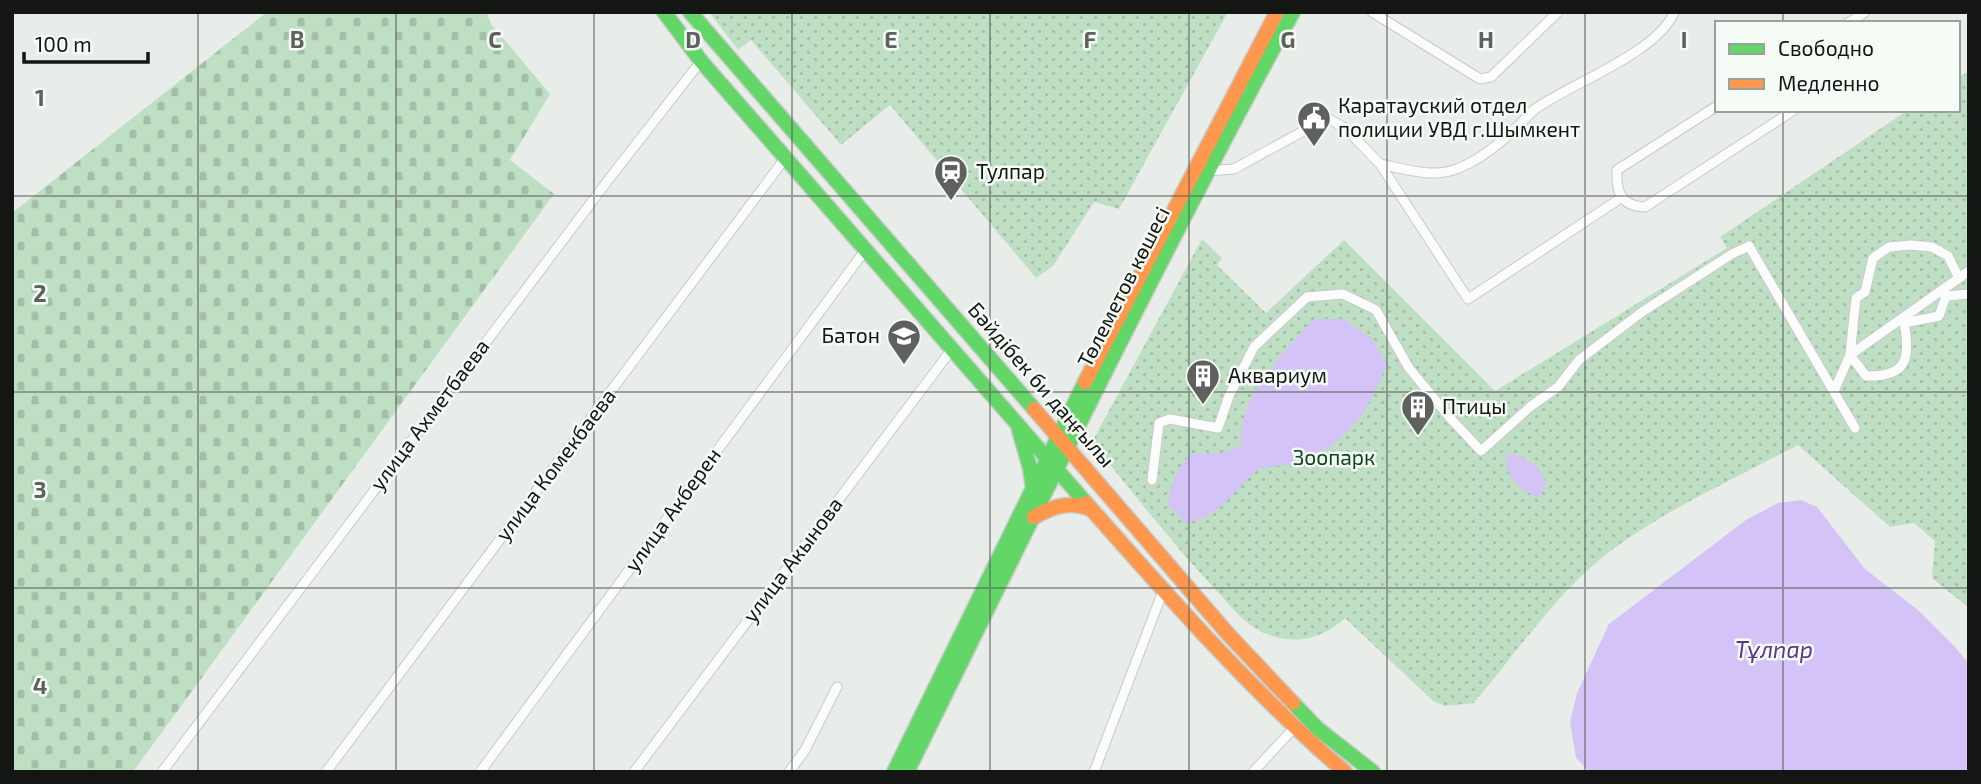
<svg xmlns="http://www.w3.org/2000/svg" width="1981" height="784" font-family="'Exo 2',sans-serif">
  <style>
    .green { fill: url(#green-dots) }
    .cemetery { fill: url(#cemetery-stones) }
    .water { fill: #d3c3f6 }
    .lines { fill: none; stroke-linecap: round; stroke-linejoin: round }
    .street-casing { stroke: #c7cbc7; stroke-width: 11 }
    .fast-casing { stroke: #c8cac8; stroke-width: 17 }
    .slow-casing { stroke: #c8cac8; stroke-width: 17 }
    .street { stroke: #fcfcfc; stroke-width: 9 }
    .fast { stroke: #63d668; stroke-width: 14 }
    .slow { stroke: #ff974d; stroke-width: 14 }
    .grid { fill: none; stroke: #5e615e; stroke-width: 2; stroke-opacity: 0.55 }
    .labels { text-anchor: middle; stroke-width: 5; stroke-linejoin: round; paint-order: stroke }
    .poi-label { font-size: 21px; fill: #131613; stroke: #f4fcf5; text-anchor: start }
    .street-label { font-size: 21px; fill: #131613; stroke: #f4fcf5 }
    .park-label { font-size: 21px; fill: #10431e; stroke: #f4fcf5 }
    .water-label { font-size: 23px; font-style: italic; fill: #5a378d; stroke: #f4fcf5 }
    .grid-label { font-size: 23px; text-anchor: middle; font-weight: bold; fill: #5e615e; stroke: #f4fcf5; stroke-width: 5; stroke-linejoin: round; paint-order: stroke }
  </style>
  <defs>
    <pattern id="green-dots" width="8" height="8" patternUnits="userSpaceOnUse" patternTransform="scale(1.75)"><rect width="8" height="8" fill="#bfdfc4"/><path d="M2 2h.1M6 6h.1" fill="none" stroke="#a3bfa8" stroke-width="1.8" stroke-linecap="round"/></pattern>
    <pattern id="cemetery-stones" width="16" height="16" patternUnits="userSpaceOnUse" patternTransform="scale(1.75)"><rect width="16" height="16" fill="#bfdfc4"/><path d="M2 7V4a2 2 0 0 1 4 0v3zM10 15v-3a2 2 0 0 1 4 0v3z" fill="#a3bfa8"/></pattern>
  </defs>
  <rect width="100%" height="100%" fill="#e9ede9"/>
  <path class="green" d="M709 12H1228L1119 209 1094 202 1053 266 1036 278 890 105 841 145 751 40 738 50Z
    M1969 71V608L1932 578 1935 541 1914 523 1890 527 1798 445C1738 477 1673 506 1617 546 1561 586 1518 651 1474 703L1445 706 1433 701 1345 618C1321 640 1293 646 1262 632 1243 623 1229 604 1215 589 1171 542 1132 492 1092 442L1202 239 1222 258 1217 265 1266 313 1344 240 1495 391 1727 248 1720 237 1908 110H1958V78Z"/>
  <path class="cemetery" d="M267 12H486L492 25 550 94 510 160 554 194 133 772H12V213Z"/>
  <path class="water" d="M1314 319H1344L1373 340 1387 364C1363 428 1330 463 1259 468 1235 489 1218 519 1185 523L1168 504 1173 480 1189 454 1224 453 1241 446C1238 394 1282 355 1314 319Z
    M1508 453C1527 456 1556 475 1541 495L1535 497C1518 487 1502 474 1508 453Z
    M1801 500 1817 507 1865 569 1919 611 1955 647 1969 664V772H1590L1576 758 1570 722 1577 693 1609 624 1746 520 1778 503Z"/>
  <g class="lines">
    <g class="street-casing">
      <path id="street" d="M1372 12 1480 79 1491 77 1558 12
        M1848 23 1864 13
        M1717 106 1617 170C1616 191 1620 206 1645 207L1794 110
        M1380 164C1405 169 1435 179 1459 168 1479 160 1501 143 1516 128 1523 122 1528 115 1535 109 1570 84 1659 52 1674 12
        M1206 171 1234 169 1327 118 1345 128 1380 164 1468 299 1621 198
        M1850 355 1866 376C1907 377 1911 359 1904 323L1939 316 1946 296 1969 294
        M1850 355 1969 271
        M1834 391 1850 355 1856 298 1865 292 1873 258 1889 247 1910 245 1932 247 1948 256 1959 278
        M1152 480 1159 423 1170 419 1218 428 1229 396 1254 347 1307 297 1343 294 1376 310 1409 368 1450 418 1481 451 1531 406 1558 387 1579 360 1642 312 1732 254 1749 246 1855 428
        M162 772 609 179 701 61
        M326 772 786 157
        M480 772 866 249
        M634 772 952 349
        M789 772 805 750 837 687
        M1094 772 1163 591
        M1253 772 1294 728"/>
    </g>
    <g class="fast-casing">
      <path id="fast" d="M664 12 701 61 1086 503
        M690 12 1034 409
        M1019 430 1030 468 1033 488
        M1293 703 1318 729 1373 772
        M894 772 1085 382
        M907 772C1033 517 1157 261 1293 12"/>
    </g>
    <g class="slow-casing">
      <path id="slow" d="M1085 382 1277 12
        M1034 409 1228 634 1293 703
        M1086 503C1168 596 1251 691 1345 772
        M1034 517C1054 506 1068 501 1091 509"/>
    </g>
    <use href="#street" class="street"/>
    <use href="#fast" class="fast"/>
    <use href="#slow" class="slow"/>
  </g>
  <path class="grid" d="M198 12V772M396 12V772M594 12V772M792 12V772M990 12V772M1189 12V772M1387 12V772M1585 12V772M1783 12V23M1783 110V772M12 196H1969M12 392H1969M12 588H1969"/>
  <defs>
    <g id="civic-pin" transform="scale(1.75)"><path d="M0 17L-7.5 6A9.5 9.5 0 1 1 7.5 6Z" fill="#5e615e" stroke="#f4fcf5"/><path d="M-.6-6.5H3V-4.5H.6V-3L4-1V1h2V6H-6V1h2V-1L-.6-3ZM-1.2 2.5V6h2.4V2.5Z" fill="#fff"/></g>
    <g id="station-pin" transform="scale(1.75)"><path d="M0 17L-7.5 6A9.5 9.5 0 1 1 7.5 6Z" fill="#5e615e" stroke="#f4fcf5"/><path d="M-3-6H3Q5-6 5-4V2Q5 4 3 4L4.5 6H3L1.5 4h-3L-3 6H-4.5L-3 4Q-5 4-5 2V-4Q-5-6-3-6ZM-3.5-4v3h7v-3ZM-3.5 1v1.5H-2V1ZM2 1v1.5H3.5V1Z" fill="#fff"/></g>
    <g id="school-pin" transform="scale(1.75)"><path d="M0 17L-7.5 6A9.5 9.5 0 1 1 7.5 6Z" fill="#5e615e" stroke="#f4fcf5"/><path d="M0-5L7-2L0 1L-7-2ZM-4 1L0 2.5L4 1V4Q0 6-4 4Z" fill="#fff"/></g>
    <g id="building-pin" transform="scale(1.75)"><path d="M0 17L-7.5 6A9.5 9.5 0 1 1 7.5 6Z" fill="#5e615e" stroke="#f4fcf5"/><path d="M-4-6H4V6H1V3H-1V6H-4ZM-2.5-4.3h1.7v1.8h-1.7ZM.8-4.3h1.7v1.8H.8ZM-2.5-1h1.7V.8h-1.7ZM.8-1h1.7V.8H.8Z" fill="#fff"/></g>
  </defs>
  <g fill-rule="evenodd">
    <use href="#civic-pin" x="1314" y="118"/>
    <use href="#station-pin" x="951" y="172"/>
    <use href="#school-pin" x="904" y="336"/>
    <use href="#building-pin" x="1203" y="376"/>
    <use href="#building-pin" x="1418" y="407"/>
  </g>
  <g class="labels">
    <g class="poi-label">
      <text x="1338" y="113">Каратауский отдел<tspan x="1338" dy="24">полиции УВД г.Шымкент</tspan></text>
      <text x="976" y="179">Тулпар</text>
      <text x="880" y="343" text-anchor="end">Батон</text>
      <text x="1228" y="383">Аквариум</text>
      <text x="1442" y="414">Птицы</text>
    </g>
    <g class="street-label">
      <text transform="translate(1124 287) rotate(-63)" y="7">Төлеметов көшесі</text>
      <text transform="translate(1041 385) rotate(49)" y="7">Бәйдібек би даңғылы</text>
      <text transform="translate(430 415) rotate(-53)" y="7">улица Ахметбаева</text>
      <text transform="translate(556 465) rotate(-53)" y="7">улица Комекбаева</text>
      <text transform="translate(673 510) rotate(-54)" y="7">улица Акберен</text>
      <text transform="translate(793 560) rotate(-53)" y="7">улица Акынова</text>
    </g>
    <g class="park-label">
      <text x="1334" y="465">Зоопарк</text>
    </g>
    <g class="water-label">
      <text x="1774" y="658">Тұлпар</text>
    </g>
  </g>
  <g class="grid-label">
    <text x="297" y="48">B</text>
    <text x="495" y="48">C</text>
    <text x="693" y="48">D</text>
    <text x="891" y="48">E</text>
    <text x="1090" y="48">F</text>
    <text x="1288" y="48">G</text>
    <text x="1486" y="48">H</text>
    <text x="1684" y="48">I</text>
    <text x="40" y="106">1</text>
    <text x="40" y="302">2</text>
    <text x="40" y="498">3</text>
    <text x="40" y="694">4</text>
  </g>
  <rect width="1981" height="784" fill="none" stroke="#131613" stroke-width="28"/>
  <rect x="1715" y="21" width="245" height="91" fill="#f4fcf5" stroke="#9aa09b" stroke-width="2"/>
  <rect x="1729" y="44" width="35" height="10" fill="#63d668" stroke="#9aa09b" stroke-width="2"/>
  <text x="1778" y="56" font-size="21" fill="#131613">Свободно</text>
  <rect x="1729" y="79" width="35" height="10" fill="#ff974d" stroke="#9aa09b" stroke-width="2"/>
  <text x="1778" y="91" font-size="21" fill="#131613">Медленно</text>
  <path d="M24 52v10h124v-10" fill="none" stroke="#131613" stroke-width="3.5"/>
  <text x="35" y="52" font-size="21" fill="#131613" stroke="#f4fcf5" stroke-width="5" paint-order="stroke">100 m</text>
</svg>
